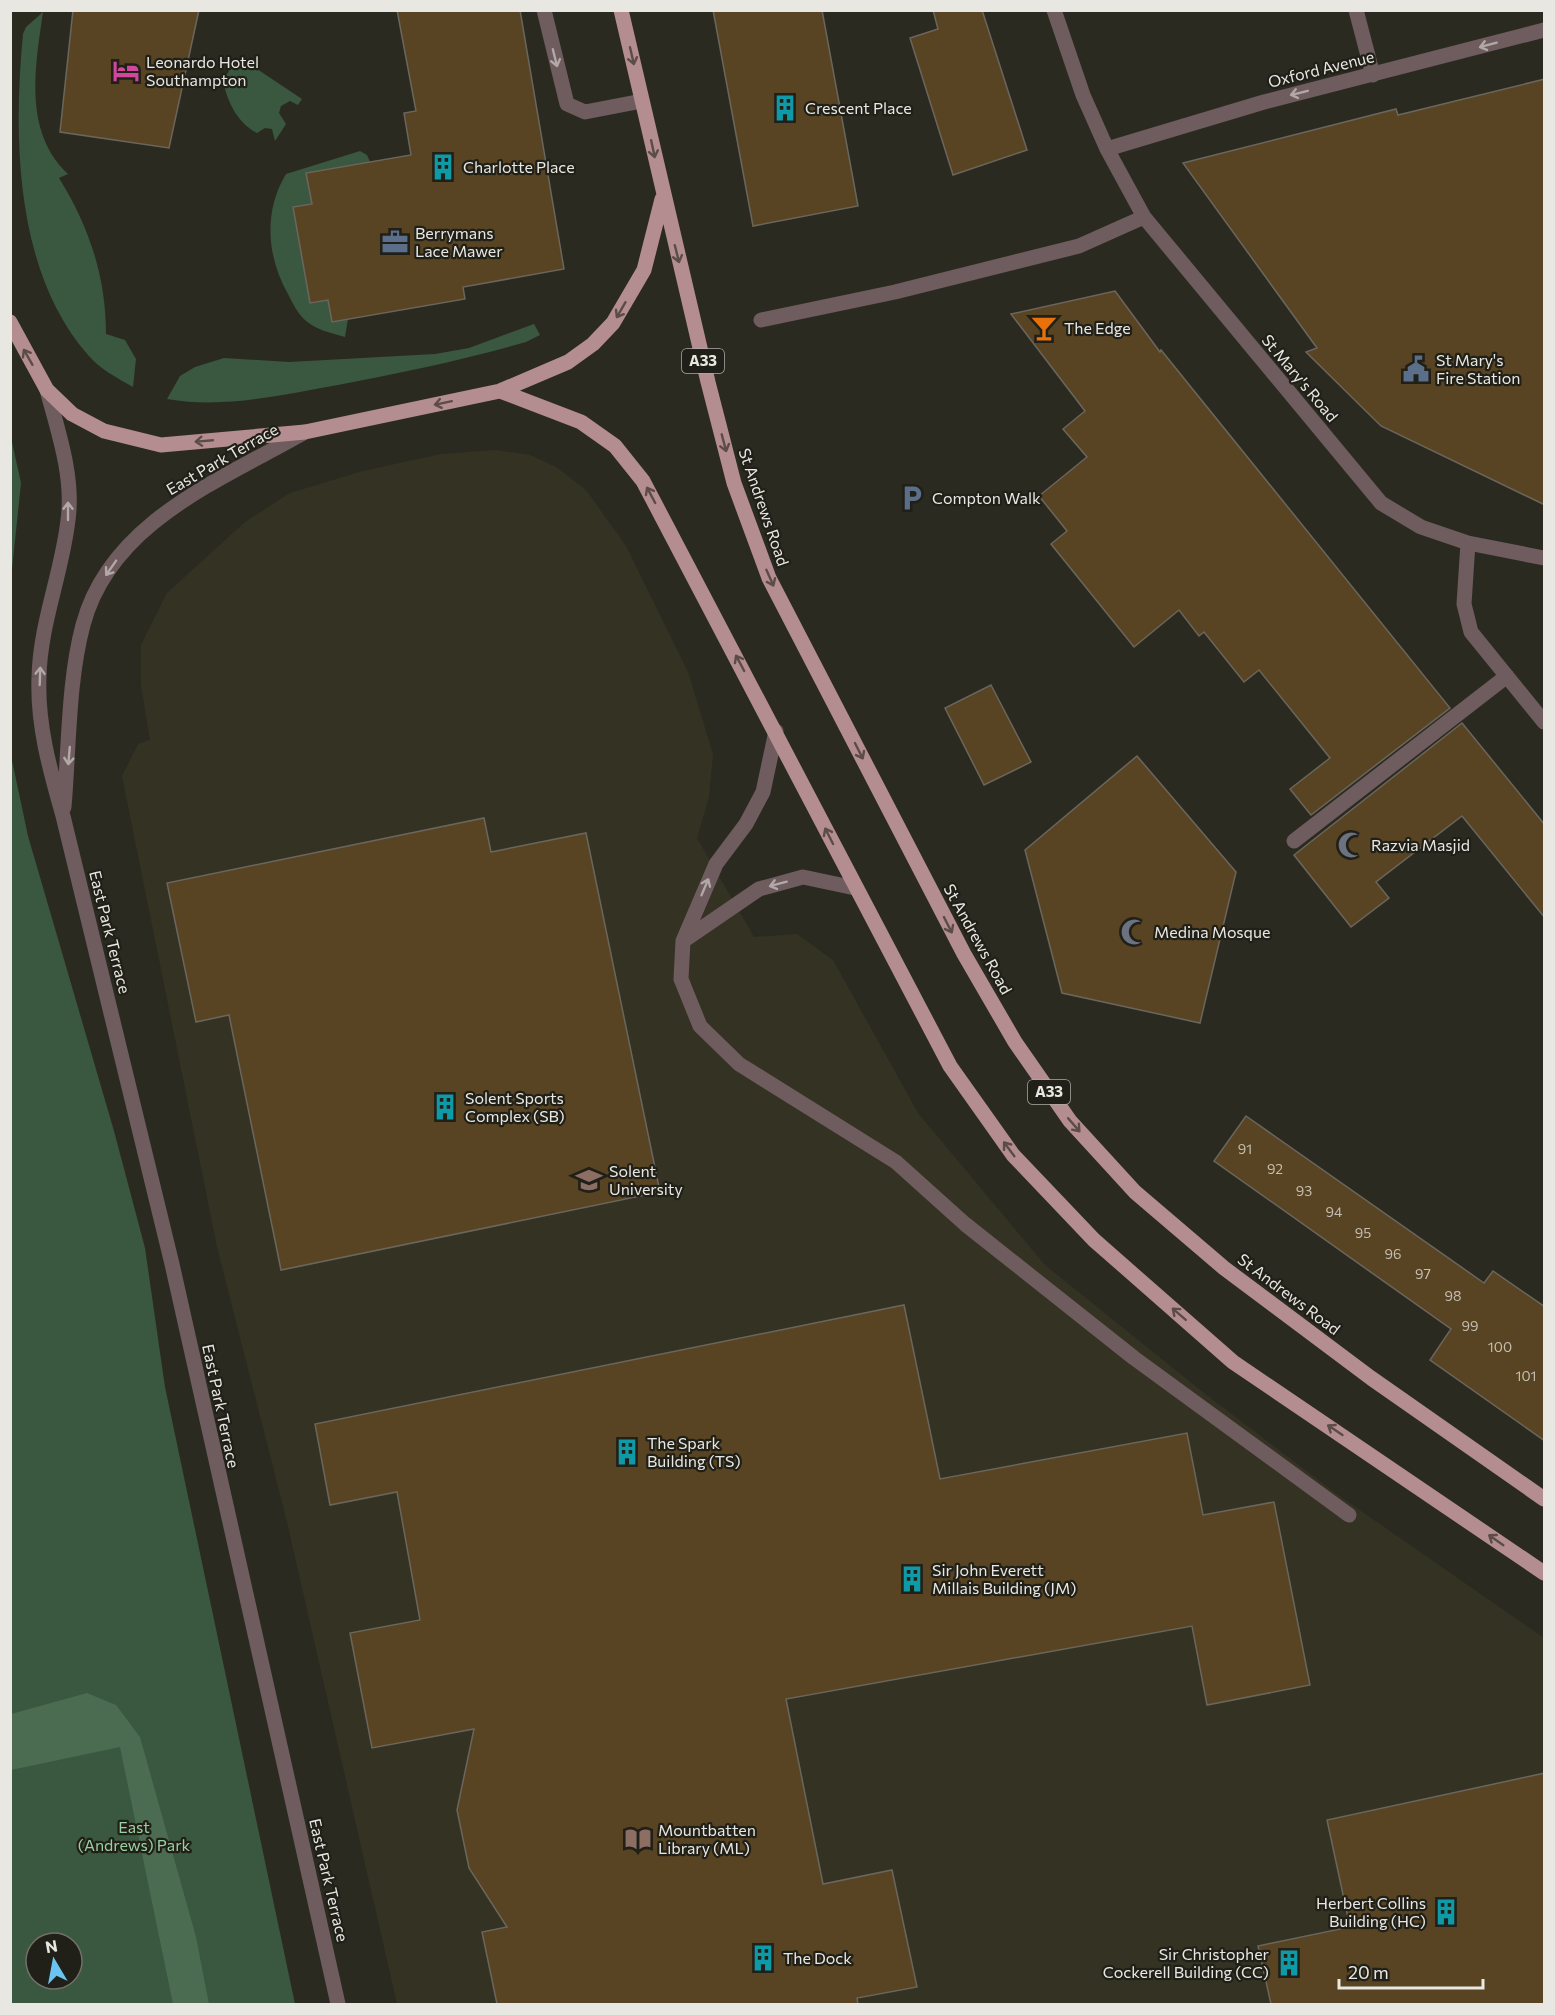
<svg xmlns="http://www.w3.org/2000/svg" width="1555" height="2015" font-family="Commissioner,sans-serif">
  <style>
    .built { fill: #343223 }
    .green { fill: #3a573f; fill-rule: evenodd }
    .forest { fill: #4c6c51 }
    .building { fill: #584422; stroke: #6b665d; stroke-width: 1.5 }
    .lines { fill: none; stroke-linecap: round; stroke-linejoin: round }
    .minor { stroke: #6f5c5e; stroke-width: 15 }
    .major { stroke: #b48d91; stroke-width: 15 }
    .oneway { stroke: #b2a8a7 }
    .oneway2 { stroke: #5c4c48 }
    .labels { text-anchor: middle; stroke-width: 4.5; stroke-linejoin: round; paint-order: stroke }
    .number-label { font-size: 14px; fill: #c4beb2 }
    .shield { fill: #212018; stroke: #acaba5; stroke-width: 1.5 }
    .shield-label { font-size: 15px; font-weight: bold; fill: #e8e7e2 }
    .poi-label { font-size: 16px; fill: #e8e7e2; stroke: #212018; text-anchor: start }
    .street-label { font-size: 16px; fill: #e8e7e2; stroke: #212018 }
    .park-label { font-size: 16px; fill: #9ad1a3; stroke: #212018 }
  </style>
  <rect width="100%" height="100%" fill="#2b2a21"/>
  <path class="built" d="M495 450 530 455 556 467 586 490 626 546 688 672 713 754 709 797 697 838 754 937 797 934 833 960 918 1113 1045 1265 1204 1393 1338 1495 1544 1638V2004H397L287 1522 217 1247 122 776 138 744 150 740 141 685V645L167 593 245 522 290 493 363 471 441 454Z"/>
  <path class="green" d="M43 12C35 67 23 132 68 174L59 178C89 226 106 277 106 334L125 340 136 359 133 387C117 378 100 369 88 355 15 272 13 138 23 34L26 27Z
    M248 58 251 65 302 99 298 105 290 101 281 106 279 113 286 124 275 141 272 129 265 128 257 133C236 122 227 100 222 78L229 72 225 62Z
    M360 151 367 155 370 162 307 173 312 204 294 207 311 303 328 300 348 319 345 337C331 333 317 330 306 321 298 314 293 304 288 294 267 257 263 212 286 174Z
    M534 324 540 335 526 342C464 360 401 373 338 385 281 395 225 409 167 399L180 376 195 367 224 358 289 362 435 354 469 348Z
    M10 433 21 483 11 579H10Z
    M10 751 28 836 114 1131 145 1248 165 1387 295 2004H11ZM36 1943H72V1979H36Z"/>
  <path class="forest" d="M87 1693 116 1705 140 1737 196 1937 209 2004H173L120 1747 11 1770V1714Z"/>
  <path class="building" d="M73 10H199L169 148 60 132Z
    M397 10H520L564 269 463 287 465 299 332 322 328 300 310 303 293 207 312 204 306 173 411 155 404 113 416 111Z
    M713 10H822L858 206 753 226Z
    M933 10H982L1027 150 953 175 910 38 938 29Z
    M1545 79V505L1381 426 1306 352 1317 348 1183 163 1396 109 1398 115Z
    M1115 291 1160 352 1161 350 1450 708 1311 815 1290 789 1330 758 1259 670 1244 682 1204 632 1199 636 1179 610 1134 647 1051 544 1067 531 1039 496 1087 457 1063 429 1085 411 1011 314Z
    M991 685 1031 762 984 785 945 708Z
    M1462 723 1545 825V918L1462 816 1376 882 1389 898 1351 927 1294 855Z
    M1137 756 1236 872 1200 1023 1062 993 1025 850Z
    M484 818 491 852 586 833 660 1192 281 1270 229 1015 196 1022 167 883Z
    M1246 1116 1484 1283 1493 1271 1545 1307V1441L1430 1360 1451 1329 1214 1161Z
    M904 1305 940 1479 1187 1433 1203 1515 1274 1502 1310 1685 1207 1705 1192 1626 786 1699 823 1884 892 1870 917 1987 857 1998 858 2004H497L482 1932 507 1927 469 1868 457 1810 474 1729 372 1748 350 1633 420 1620 397 1492 330 1505 315 1424Z
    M1545 1773V2004H1271L1258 1946 1350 1927 1327 1820Z"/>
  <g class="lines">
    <path class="minor" d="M544 10 567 104 585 112 642 101
      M1054 10 1083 95 1107 149 1144 217 1381 503 1421 527 1468 543 1464 604 1471 632 1544 722
      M1356 10 1373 75
      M1107 149 1264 102 1544 30
      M761 320 895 292 1079 246 1144 217
      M47 390C58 431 74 477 68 520 62 573 40 624 39 677 37 725 50 770 63 816L172 1264 338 2004
      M1468 543 1544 558
      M776 731 763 792 746 824 716 864 683 941 681 979 700 1026 739 1064 896 1162 965 1224 1134 1358 1349 1515
      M64 807C69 749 68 681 83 625 110 522 221 480 305 432
      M1294 841 1507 676
      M683 941 759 889 803 877 855 888"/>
    <path class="major" d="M621 10 708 382 734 483 769 578 964 954 1015 1042 1070 1121 1135 1192 1224 1268 1371 1378 1544 1499
      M10 322 47 390 72 414 104 431 161 445 305 432 500 391 568 362 593 344 613 323 644 270 662 199
      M500 391 581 422 615 446 643 481 950 1066 1013 1155 1094 1240 1233 1362 1544 1573"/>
  </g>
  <defs><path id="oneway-shaft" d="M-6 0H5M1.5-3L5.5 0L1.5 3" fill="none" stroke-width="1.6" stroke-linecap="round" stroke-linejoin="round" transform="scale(1.5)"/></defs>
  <g class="oneway">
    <use href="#oneway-shaft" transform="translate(1488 45) rotate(165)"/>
    <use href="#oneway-shaft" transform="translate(555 58) rotate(76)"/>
    <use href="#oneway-shaft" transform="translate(1299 93) rotate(166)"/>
    <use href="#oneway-shaft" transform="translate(68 511) rotate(-90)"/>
    <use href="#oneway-shaft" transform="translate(111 568) rotate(125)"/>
    <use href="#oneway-shaft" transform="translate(40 676) rotate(-88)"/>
    <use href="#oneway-shaft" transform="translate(69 756) rotate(95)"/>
    <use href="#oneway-shaft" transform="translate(778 884) rotate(165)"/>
    <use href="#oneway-shaft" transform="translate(705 887) rotate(-67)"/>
  </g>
  <g class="oneway2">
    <use href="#oneway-shaft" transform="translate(632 56) rotate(77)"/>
    <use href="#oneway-shaft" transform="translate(653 149) rotate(78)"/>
    <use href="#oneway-shaft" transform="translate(677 254) rotate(76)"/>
    <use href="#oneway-shaft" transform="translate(621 310) rotate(120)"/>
    <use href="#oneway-shaft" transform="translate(28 357) rotate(-120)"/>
    <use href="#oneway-shaft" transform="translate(443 403) rotate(168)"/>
    <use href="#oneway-shaft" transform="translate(204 441) rotate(175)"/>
    <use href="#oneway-shaft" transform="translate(724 443) rotate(75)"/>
    <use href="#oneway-shaft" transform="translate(651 495) rotate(-118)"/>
    <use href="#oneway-shaft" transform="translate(770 578) rotate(66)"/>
    <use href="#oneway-shaft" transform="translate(740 663) rotate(-118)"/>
    <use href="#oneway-shaft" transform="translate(859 751) rotate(63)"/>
    <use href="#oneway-shaft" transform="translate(829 836) rotate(-117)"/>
    <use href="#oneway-shaft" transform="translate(948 925) rotate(63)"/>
    <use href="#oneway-shaft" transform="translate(1074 1125) rotate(49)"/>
    <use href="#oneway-shaft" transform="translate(1009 1149) rotate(-127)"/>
    <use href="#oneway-shaft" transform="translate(1179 1314) rotate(-139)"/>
    <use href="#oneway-shaft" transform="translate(1335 1430) rotate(-146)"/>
    <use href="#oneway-shaft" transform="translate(1496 1540) rotate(-145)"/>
  </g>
  <defs>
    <g id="hotel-bare" transform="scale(2.07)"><path d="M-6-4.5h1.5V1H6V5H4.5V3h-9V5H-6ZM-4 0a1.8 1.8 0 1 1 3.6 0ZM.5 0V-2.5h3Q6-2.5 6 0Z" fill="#d1479c" stroke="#212018" stroke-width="2.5" paint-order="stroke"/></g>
    <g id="building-bare" transform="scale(2.07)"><path d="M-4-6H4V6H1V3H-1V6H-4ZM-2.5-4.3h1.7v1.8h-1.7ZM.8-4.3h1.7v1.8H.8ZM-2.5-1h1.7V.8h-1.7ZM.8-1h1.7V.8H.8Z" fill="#0f9aa8" stroke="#212018" stroke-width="2.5" paint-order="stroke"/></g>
    <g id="office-bare" transform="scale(2.07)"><path d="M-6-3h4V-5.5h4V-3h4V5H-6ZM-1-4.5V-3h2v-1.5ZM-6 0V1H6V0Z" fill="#5c6f8a" stroke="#212018" stroke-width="2.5" paint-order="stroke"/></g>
    <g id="bar-bare" transform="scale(2.07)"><path d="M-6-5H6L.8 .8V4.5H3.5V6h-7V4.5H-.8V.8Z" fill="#e8710a" stroke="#212018" stroke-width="2.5" paint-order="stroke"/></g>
    <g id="civic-bare" transform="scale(2.07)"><path d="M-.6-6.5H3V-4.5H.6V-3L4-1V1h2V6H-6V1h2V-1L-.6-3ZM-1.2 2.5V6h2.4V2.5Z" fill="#5c6f8a" stroke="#212018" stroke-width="2.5" paint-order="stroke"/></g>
    <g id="parking-bare" transform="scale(2.07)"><path d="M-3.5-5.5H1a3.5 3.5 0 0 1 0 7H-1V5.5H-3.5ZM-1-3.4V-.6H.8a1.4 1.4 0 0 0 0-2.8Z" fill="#5c6f8a" stroke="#212018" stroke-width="2.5" paint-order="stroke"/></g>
    <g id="mosque-bare" transform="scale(2.07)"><path d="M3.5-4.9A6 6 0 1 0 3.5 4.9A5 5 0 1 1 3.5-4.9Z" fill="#6b7280" stroke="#212018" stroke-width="2.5" paint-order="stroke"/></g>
    <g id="university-bare" transform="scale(2.07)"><path d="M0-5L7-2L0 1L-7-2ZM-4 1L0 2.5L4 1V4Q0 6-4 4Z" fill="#8d6e63" stroke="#212018" stroke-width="2.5" paint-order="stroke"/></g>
    <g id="library-bare" transform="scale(2.07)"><path d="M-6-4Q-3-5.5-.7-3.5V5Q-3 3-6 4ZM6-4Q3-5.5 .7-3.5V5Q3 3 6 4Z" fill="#8d6e63" stroke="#212018" stroke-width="2.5" paint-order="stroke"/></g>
  </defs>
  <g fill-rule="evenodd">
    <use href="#hotel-bare" x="126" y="71"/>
    <use href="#building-bare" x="785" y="108"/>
    <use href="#building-bare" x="443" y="167"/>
    <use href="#office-bare" x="395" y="242"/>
    <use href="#bar-bare" x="1044" y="328"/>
    <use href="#civic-bare" x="1416" y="369"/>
    <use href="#parking-bare" x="912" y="498"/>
    <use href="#mosque-bare" x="1351" y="845"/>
    <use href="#mosque-bare" x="1134" y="932"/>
    <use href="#building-bare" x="445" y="1107"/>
    <use href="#university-bare" x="589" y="1180"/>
    <use href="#building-bare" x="627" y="1452"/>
    <use href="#building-bare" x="912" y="1579"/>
    <use href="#library-bare" x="638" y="1839"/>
    <use href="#building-bare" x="1446" y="1912"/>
    <use href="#building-bare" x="763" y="1958"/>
    <use href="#building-bare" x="1289" y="1963"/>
  </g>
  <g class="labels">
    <g class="number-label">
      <text x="1245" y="1154">91</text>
      <text x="1275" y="1174">92</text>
      <text x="1304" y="1196">93</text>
      <text x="1334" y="1217">94</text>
      <text x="1363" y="1238">95</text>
      <text x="1393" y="1259">96</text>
      <text x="1423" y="1279">97</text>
      <text x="1453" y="1301">98</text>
      <text x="1470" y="1331">99</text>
      <text x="1500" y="1352">100</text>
      <text x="1526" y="1381">101</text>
    </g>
    <g class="shield">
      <rect x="682" y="349" width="42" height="24" rx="4.5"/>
      <rect x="1028" y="1080" width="42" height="24" rx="4.5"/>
    </g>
    <g class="shield-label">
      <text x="703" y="366">A33</text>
      <text x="1049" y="1097">A33</text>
    </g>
    <g class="poi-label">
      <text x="146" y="68">Leonardo Hotel<tspan x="146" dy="18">Southampton</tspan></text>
      <text x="805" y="114">Crescent Place</text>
      <text x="463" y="173">Charlotte Place</text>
      <text x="415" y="239">Berrymans<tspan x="415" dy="18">Lace Mawer</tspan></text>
      <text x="1064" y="334">The Edge</text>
      <text x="1436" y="366">St Mary's<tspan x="1436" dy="18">Fire Station</tspan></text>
      <text x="932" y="504">Compton Walk</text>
      <text x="1371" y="851">Razvia Masjid</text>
      <text x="1154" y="938">Medina Mosque</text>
      <text x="465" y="1104">Solent Sports<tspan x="465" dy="18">Complex (SB)</tspan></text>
      <text x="609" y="1177">Solent<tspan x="609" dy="18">University</tspan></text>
      <text x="647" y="1449">The Spark<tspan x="647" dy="18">Building (TS)</tspan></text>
      <text x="932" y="1576">Sir John Everett<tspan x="932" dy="18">Millais Building (JM)</tspan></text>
      <text x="658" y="1836">Mountbatten<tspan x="658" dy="18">Library (ML)</tspan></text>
      <text x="1426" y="1909" text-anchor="end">Herbert Collins<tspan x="1426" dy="18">Building (HC)</tspan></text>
      <text x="1269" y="1960" text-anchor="end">Sir Christopher<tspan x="1269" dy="18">Cockerell Building (CC)</tspan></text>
      <text x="783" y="1964">The Dock</text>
    </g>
    <g class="street-label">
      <text transform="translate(1321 69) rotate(-14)" y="6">Oxford Avenue</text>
      <text transform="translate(1300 378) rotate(50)" y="6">St Mary's Road</text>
      <text transform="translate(222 459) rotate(-30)" y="6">East Park Terrace</text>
      <text transform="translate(764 507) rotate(71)" y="6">St Andrews Road</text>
      <text transform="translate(110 932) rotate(76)" y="6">East Park Terrace</text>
      <text transform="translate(978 939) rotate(61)" y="6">St Andrews Road</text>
      <text transform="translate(1289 1294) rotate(37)" y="6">St Andrews Road</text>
      <text transform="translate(221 1406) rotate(78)" y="6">East Park Terrace</text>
      <text transform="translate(329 1880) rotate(77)" y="6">East Park Terrace</text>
    </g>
    <g class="park-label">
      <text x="134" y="1833">East<tspan x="134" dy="18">(Andrews) Park</tspan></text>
    </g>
  </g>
  <rect width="1555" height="2015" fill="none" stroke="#e8e7e2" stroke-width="24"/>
  <g transform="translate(54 1961) rotate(350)"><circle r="28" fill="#212018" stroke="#717069" stroke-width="1.5"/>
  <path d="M0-4.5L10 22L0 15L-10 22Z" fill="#6bc3f2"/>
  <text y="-9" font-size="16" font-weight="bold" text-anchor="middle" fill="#e8e7e2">N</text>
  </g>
  <path d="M1339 1979v9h144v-9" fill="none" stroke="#e8e7e2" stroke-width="3"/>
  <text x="1348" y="1979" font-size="18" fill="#e8e7e2" stroke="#212018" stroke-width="4.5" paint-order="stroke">20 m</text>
</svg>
